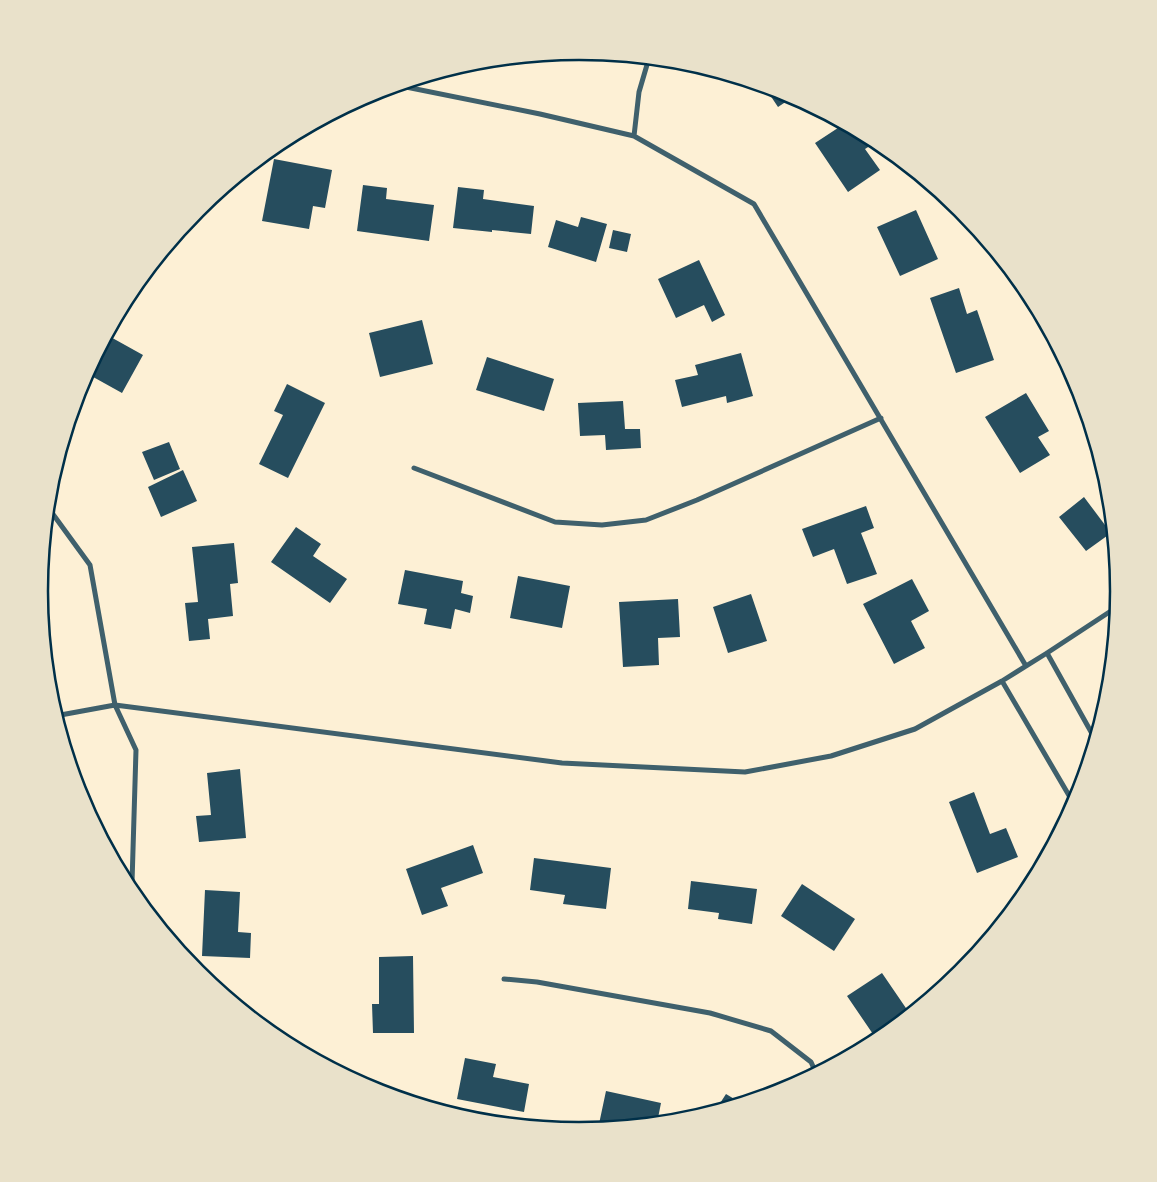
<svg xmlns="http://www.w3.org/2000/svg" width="1157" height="1182" font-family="'Noto Sans',sans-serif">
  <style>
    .building { fill: #264d5e }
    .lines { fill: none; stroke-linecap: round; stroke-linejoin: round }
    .minor { stroke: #3f606c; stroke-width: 5 }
    .rim { fill: none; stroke: #003049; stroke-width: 2.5 }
  </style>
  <rect width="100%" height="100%" fill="#fdf0d5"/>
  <path class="building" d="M764 86 785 92 793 97 778 107Z
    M844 124 875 140 876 142 865 149 880 170 848 192 815 143Z
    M274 159 332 170 325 208 313 206 309 229 262 221Z
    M363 185 387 188 386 199 434 205 429 241 357 231Z
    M458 187 484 190 483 199 534 206 531 234 492 230V232L453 228Z
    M916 210 938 259 900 276 877 227Z
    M581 217 607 224 596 262 548 247 556 220 578 227Z
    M613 230 631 234 627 252 609 248Z
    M699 260 725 315 712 322 704 305 676 318 658 279Z
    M959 288 967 314 977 310 994 360 956 373 930 298Z
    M422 320 433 364 380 377 369 333Z
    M107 335 143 355 122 393 86 373Z
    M741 353 753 396 727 403 726 396 682 407 675 380 698 375 695 365Z
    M487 357 554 379 544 411 476 390Z
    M287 384 325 403 288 478 259 464 283 415 274 411Z
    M1026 393 1049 431 1038 437 1050 455 1020 473 985 417Z
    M623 401 625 429H640L641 448 606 450 605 435 580 436 578 403Z
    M169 442 180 469 154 480 142 452Z
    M183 470 197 501 161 517 148 487Z
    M1084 497 1111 533 1086 551 1059 517Z
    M866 506 874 528 861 533 877 574 847 584 834 549 813 557 802 529Z
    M296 527 321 544 313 556 347 579 330 603 271 562Z
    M234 543 238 583 230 584 233 616 208 619 210 639 189 641 185 603 198 602 192 547Z
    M405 570 463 581 461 593 473 596 470 613 455 609 451 629 424 624 427 609 398 604Z
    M518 576 570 586 562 628 510 618Z
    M912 579 929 611 911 621 925 648 894 664 863 604Z
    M751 594 767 641 728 653 713 607Z
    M678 599 680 637 658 638 659 665 623 667 619 602Z
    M240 769 246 838 199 842 196 816 211 815 207 773Z
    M974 792 990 834 1006 828 1018 857 977 873 949 802Z
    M473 845 483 873 441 888 448 906 422 915 406 869Z
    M534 858 611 868 606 909 563 904 565 895 530 890Z
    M691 881 757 889 752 924 718 919 719 913 688 909Z
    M802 884 855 919 834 951 781 916Z
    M205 890 240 892 238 932 251 933 250 958 202 956Z
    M413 956 414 1033H373L372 1004H379V957Z
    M882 973 910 1014 877 1040 847 996Z
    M465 1058 496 1064 493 1077 529 1084 524 1112 457 1099Z
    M606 1091 661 1103 657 1123 613 1127 599 1124Z
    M726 1094 741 1103 715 1111Z"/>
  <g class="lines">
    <path class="minor" d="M396 85 540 114 634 136 754 204 1026 666
      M634 136 639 92 649 58
      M414 468 555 522 602 525 646 520 697 500 881 418
      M47 506 90 565 115 705 136 750 132 883 130 892
      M1047 653 1095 739
      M1002 681 1074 804
      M55 716 115 705 562 763 745 772 831 756 915 729 1002 681 1047 653 1117 607
      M504 979 537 982 710 1013 771 1031 811 1062 816 1073"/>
  </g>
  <path d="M0 0H1157V1182H0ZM48 591a531 531 0 1 1 1062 0a531 531 0 1 1-1062 0Z" fill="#e9e1ca" fill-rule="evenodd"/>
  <path class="rim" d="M48 591a531 531 0 1 1 1062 0a531 531 0 1 1-1062 0Z"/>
</svg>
